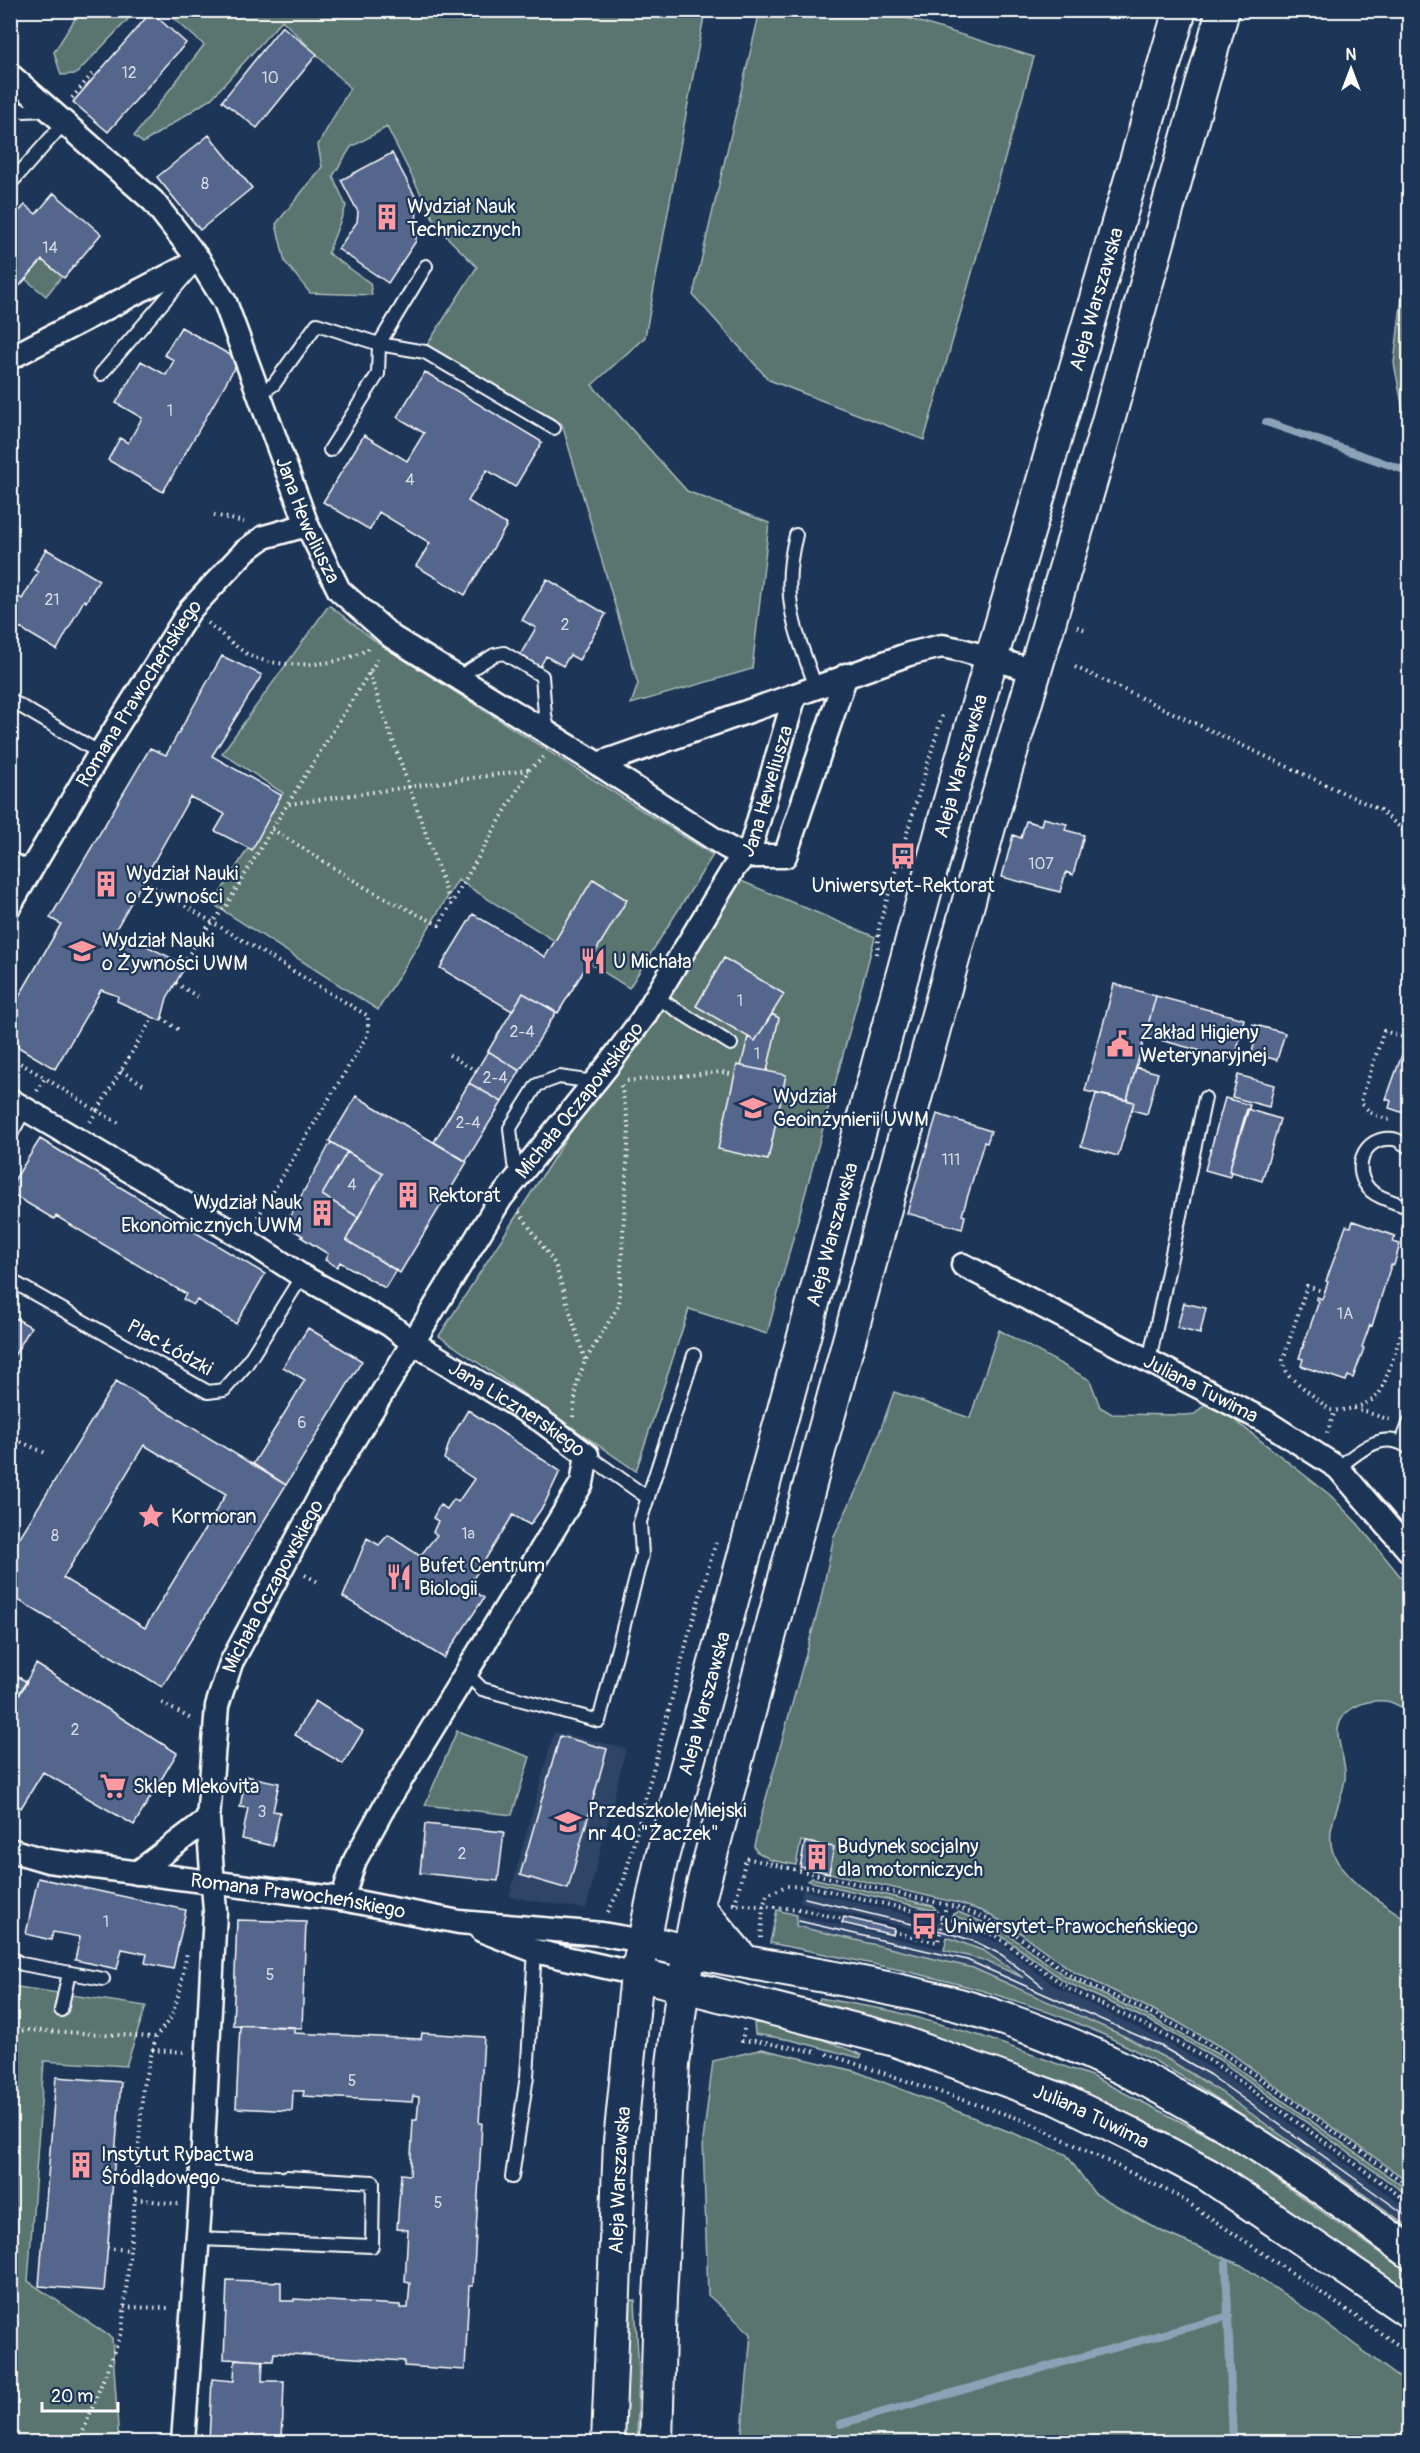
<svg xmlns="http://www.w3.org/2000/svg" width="1420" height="2453" font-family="Pangolin,sans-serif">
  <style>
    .built { fill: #2e4467 }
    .green { fill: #5a7470; stroke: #acbab8; stroke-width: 1.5 }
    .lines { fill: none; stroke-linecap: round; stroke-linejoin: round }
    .stream { stroke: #8ca3b7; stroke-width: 8 }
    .building { fill: #54668d; stroke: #fff; stroke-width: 1.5; fill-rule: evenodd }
    .lane-casing { stroke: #fff; stroke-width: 16 }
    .street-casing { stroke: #fff; stroke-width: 27 }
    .secondary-casing { stroke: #fff; stroke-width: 36 }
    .path { stroke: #fff; stroke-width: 4; stroke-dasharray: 1.5 4.5; stroke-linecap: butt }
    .lane { stroke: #1d3557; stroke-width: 12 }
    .street { stroke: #1d3557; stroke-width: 22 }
    .secondary { stroke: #1d3557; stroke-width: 32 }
    .tram { stroke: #fff; stroke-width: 1.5 }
    .labels { text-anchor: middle; stroke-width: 4.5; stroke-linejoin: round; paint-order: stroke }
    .number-label { font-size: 16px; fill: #d4d9e2 }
    .poi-label { font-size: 20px; fill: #fff; stroke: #1d3557; text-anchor: start }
    .street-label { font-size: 20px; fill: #fff; stroke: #1d3557 }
  </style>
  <rect width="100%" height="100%" fill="#1d3557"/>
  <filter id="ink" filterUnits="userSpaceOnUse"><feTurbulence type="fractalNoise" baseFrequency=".0167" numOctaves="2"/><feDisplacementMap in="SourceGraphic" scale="12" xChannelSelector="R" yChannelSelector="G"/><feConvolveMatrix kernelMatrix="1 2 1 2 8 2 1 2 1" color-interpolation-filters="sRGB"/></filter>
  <g filter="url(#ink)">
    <path class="built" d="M554 1732 626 1748 586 1909 509 1897Z
      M803 1890 956 1926 1002 1944 1053 1985 1173 2046 1226 2077 1409 2210V2227L1221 2092 1171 2061 1124 2036 973 1968 795 1926 797 1915 959 1953 1020 1976 984 1951 955 1939 800 1902Z"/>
    <path class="green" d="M80 11H136L76 74 61 75 54 52Z
      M165 11H705L645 337 592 385 687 491 769 523 752 669 631 704 638 684 562 424 427 345 477 267 438 228 387 127 351 147 333 176 346 206 328 253 370 283 372 295 310 293 285 262 276 224 322 167 318 145 350 88 282 20 212 98 143 143 134 136 204 45Z
      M760 11H884L1034 57 924 440 769 380 693 295Z
      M1409 239V440L1394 363Z
      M42 260 62 276 46 296 25 279Z
      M329 605 379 644 713 855 629 988 458 880 378 1010 213 904 283 793 222 753Z
      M734 878 875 937 767 1334 689 1309 636 1471 439 1336Z
      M999 1330 1090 1380 1100 1407 1112 1414 1186 1415 1195 1414 1209 1400 1330 1495 1358 1524 1409 1587V1712C1402 1708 1393 1701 1385 1701 1364 1699 1337 1710 1338 1734 1339 1749 1347 1764 1345 1779 1342 1805 1323 1828 1334 1855 1348 1886 1384 1902 1409 1922V2182L1229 2052 1174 2020 1074 1972 1012 1927 982 1911 958 1903 829 1873 833 1847 801 1841 796 1865 771 1860 756 1851 754 1846 760 1820 820 1603 834 1536 866 1470 894 1392 970 1418Z
      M457 1731 530 1757 512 1815 425 1805Z
      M812 1878 933 1906 937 1911 808 1881Z
      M777 1910 797 1915 796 1926 973 1968 1124 2036 1171 2061 1221 2092 1409 2227V2234C1311 2164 1204 2079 1093 2030 991 1985 879 1965 770 1943Z
      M958 1912 1002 1930 1066 1977 1146 2015 1219 2055 1409 2191V2196L1218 2059 1152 2022 1066 1982 996 1932 952 1915Z
      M947 1937 984 1951 1024 1978 983 1960 944 1950Z
      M11 1986 146 2006 126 2066 44 2061 28 2281 112 2338 119 2442H11Z
      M820 1998 893 2011 981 2036 1091 2076 1229 2146 1409 2273V2293C1306 2219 1200 2149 1084 2095 998 2056 908 2030 818 2002Z
      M754 2023C792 2026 827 2041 862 2055L860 2058 791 2040 755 2034Z
      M762 2049 855 2071 1066 2154 1094 2193 1165 2233 1241 2265 1319 2318 1409 2385V2442H741L751 2334 708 2295 703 2140 713 2061Z
      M635 2300 639 2373 637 2442H623L629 2301Z"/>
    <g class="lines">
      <path class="stream" d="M1266 422 1410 472
        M1226 2263 1233 2442
        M840 2424 1229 2316"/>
    </g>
    <path class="building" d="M151 12 186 43 108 132 73 102Z
      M282 26 317 54 257 128 222 101Z
      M209 135 252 188 200 230 157 177Z
      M392 153 417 200 416 241 388 283 338 249 357 222 358 212 341 180Z
      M54 193 101 234 64 278 42 260 10 297V221L25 205 36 214Z
      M181 327 239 360 163 492 108 460 120 438 128 443 142 418 116 403 141 361 166 375 174 360 164 355Z
      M425 372 542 442 515 487 487 470 468 501 507 525 465 595 416 566 430 543 379 512 370 530 323 502 364 435 407 461 424 433 397 417Z
      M46 549 99 580 86 602 84 600 57 650 10 622V608L18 596 22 599 38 572 34 570Z
      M547 579 606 614 579 660 570 655 563 666 546 656 540 667 520 655 536 628 522 620Z
      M222 656 262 675 212 756 281 795 252 850 215 831 225 814 190 797 115 931 186 965 167 998 161 1021 117 1001 118 996 101 990 55 1069 10 1042V1012L61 924 50 918 150 748 166 755Z
      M1043 818 1067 824 1065 830 1084 835 1073 875 1066 872 1060 892 1002 877 1013 835 1021 838 1026 821 1041 825Z
      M903 847 908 849 903 866 898 864Z
      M593 879 627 900 558 1013 523 993 512 1011 440 968 473 914 545 957Z
      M724 958 784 994 755 1041 696 1006Z
      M1114 984 1156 996 1127 1100 1085 1091Z
      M523 993 556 1012 520 1071 488 1051Z
      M1156 996 1244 1019 1235 1060 1145 1036Z
      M772 1014 779 1018 767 1071 741 1066 748 1037 755 1041Z
      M1252 1024 1285 1033 1277 1060 1248 1052H1252L1259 1027Z
      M1409 1039H1410V1115L1389 1108 1391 1101 1386 1099 1404 1049 1401 1047 1406 1048Z
      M488 1051 520 1071 502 1102 469 1083Z
      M737 1065 786 1075 768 1160 718 1149Z
      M1136 1067 1158 1073 1147 1114 1132 1110 1134 1102 1127 1100Z
      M1238 1075 1274 1085 1269 1107 1232 1097Z
      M469 1083 502 1102 466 1161 434 1142Z
      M1096 1094 1134 1102 1118 1156 1081 1146Z
      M356 1096 467 1162 400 1273 346 1240 383 1173 329 1141Z
      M1225 1098 1250 1105 1229 1171 1231 1172 1230 1177 1205 1170Z
      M1247 1109 1280 1119 1262 1181 1229 1171Z
      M937 1114 991 1131 987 1143 984 1142 962 1215 965 1216 962 1229 907 1213Z
      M40 1139 265 1274 236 1324 197 1300 193 1305 183 1299 186 1294 56 1216 54 1219 10 1193V1187Z
      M331 1142 347 1152 322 1195 358 1217 346 1240 396 1270 385 1288 340 1262 337 1267 325 1260 328 1254 301 1237 303 1236 285 1225Z
      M347 1152 383 1173 358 1217 322 1195Z
      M1353 1221 1395 1236 1393 1242 1400 1244 1394 1265H1391L1372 1326 1370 1325 1362 1347 1364 1348 1353 1378 1348 1376 1346 1381 1301 1366 1303 1359 1299 1358 1319 1301 1316 1299 1317 1297 1322 1299 1328 1282 1326 1281 1346 1226 1351 1227Z
      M1184 1303 1206 1308 1200 1334 1177 1328Z
      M10 1315 31 1327 10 1363Z
      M308 1328 362 1361 286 1485 253 1464 305 1380 283 1367Z
      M116 1381 286 1485 162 1687 10 1595V1553ZM144 1445 226 1494 145 1628 63 1578Z
      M468 1410 560 1471 544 1505 530 1525 513 1515 468 1587 484 1598 444 1658 343 1597 367 1538 379 1545 388 1535 420 1556 437 1535 433 1532 438 1521 433 1518 440 1505 447 1509 454 1499 458 1502 474 1479 444 1459 450 1440Z
      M36 1664 177 1753 134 1825 43 1772 21 1808 10 1802V1703L13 1705Z
      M10 1672 27 1682 13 1705 10 1703Z
      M315 1701 363 1731 343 1764 295 1735Z
      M560 1736 607 1749 568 1889 520 1875Z
      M246 1776 279 1783 273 1811 280 1812 273 1846 242 1839 248 1808 240 1807Z
      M425 1824 504 1832 498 1881 420 1873Z
      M805 1842 834 1847 829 1873 800 1867Z
      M38 1878 186 1910 173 1969 145 1963 147 1954 122 1949 117 1969 75 1960 80 1937 53 1932 51 1940 26 1934Z
      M844 1917 894 1929 893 1935 842 1923Z
      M237 1920 306 1922 302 2028 233 2025Z
      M240 2025 294 2027V2033L421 2039 422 2033 484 2037 479 2123H482L473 2286H469L465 2370 404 2366V2361L274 2353 273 2361 224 2359 227 2280 281 2282V2301H294V2299L400 2305V2308H408L410 2283 405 2282 408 2230 397 2229 401 2174 410 2175 413 2120H417L419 2097 413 2096 412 2102 303 2096 304 2091H293L292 2111 236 2108Z
      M56 2077 121 2082 104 2291 39 2286Z
      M235 2359 263 2361 262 2381H284L282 2442H209L212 2379 234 2381Z"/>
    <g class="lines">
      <g class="lane-casing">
        <path id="lane" d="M10 106 24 111 47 110
          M10 184 64 123
          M426 266 379 344 425 352 554 428
          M101 374 190 271
          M260 394 274 384 317 324 379 344 378 374 330 450
          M796 535C780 596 795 630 816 687
          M457 678 494 655 504 653 542 676 545 715 549 734
          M10 700 100 753
          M10 858 31 869
          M656 997 731 1044
          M10 1136 25 1109
          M1410 1148C1405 1145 1398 1139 1393 1139 1363 1135 1350 1171 1371 1191 1380 1199 1398 1203 1410 1208
          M518 1176 514 1164 510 1128 537 1085 559 1077 594 1082
          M10 1280 208 1392 224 1390 246 1365 302 1276
          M1149 1361 1205 1098
          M1402 1442 1410 1421
          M587 1455 648 1498
          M1338 1468C1358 1452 1385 1427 1410 1449
          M466 1673 482 1689 599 1721 642 1555 640 1522 694 1355
          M10 1958 22 1964 103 1979
          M61 2010 69 1973
          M202 2173 277 2177
          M512 2177 527 2076 535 1951
          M198 2239 372 2246 373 2182 286 2177"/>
      </g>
      <g class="street-casing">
        <g id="street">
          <path id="s1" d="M10 75 153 201 199 260 225 302 307 525 339 590 392 637 598 764 725 846 744 856 751 846 795 695 909 654 942 646 962 650 1035 671"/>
          <path d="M10 358 199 260"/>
          <path d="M598 764 795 695"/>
          <path id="s2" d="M10 905 100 753 190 610 245 551 264 537 307 525"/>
          <path id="s3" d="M10 1100 245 1239 302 1276 390 1325 412 1342 540 1420 587 1455 582 1483 383 1809 355 1860 342 1899"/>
          <path id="s4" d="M963 1265 1265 1421 1338 1468 1410 1552"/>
          <path id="s5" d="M10 1850 48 1861 342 1899 459 1922 602 1934 643 1941"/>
          <path d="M137 1873 208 1819"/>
          <path d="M483 1931 535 1951 637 1974"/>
          <path id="s6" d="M183 2442 200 2206 215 1911 208 1819 217 1706 231 1663 325 1487 501 1198 609 1064 643 1018 734 868 744 856H785L846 675"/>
        </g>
      </g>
      <g class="secondary-casing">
        <g id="secondary">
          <path d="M698 1907 743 1960"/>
          <path d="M643 1941C747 1966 855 1977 959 2005 1127 2052 1271 2148 1410 2252"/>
          <path id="s7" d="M637 1974 895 2040 1059 2099 1133 2135 1208 2175 1410 2312"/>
          <path id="s8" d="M608 2442 620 2141 637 1974 661 1861 949 804 1180 10"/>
          <path d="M656 2442 660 2298 673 2064 683 1985 700 1896 821 1443 989 827 1098 457 1223 10"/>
        </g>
      </g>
      <path class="path" d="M72 98 92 74
        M214 515 244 522
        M208 623C222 634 238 650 253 657 282 669 346 667 370 647
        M1077 627 1086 630
        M1075 667 1380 810 1410 836
        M369 673 451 905
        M289 804 528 770
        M272 829 366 888 439 925 529 770 544 757
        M149 884 368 1016V1034L256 1220
        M877 954 879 926 943 713
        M183 963 206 929 225 908 272 829 379 657
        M176 983 198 997
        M162 1018 179 1030
        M449 1055 476 1071
        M10 1057 45 1078
        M121 1071 146 1086
        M627 1081 722 1072 734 1075
        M37 1091 45 1078 97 1111 153 1017
        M1389 1120 1371 1113 1361 1103 1363 1094 1384 1031 1409 1039
        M90 1122 97 1111 121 1124
        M519 1212 555 1264 585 1360
        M1325 1292 1307 1286 1283 1360 1284 1367 1289 1376 1330 1410C1344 1412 1368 1406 1378 1395 1385 1388 1405 1320 1410 1306
        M1354 1408 1390 1420
        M573 1417 577 1383 585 1361 619 1305 629 1128 621 1085
        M1327 1433 1335 1411
        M10 1437 48 1454
        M305 1575 320 1583
        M162 1703 193 1720
        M732 1904 799 1909 843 1919
        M735 1904 746 1858 956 1907 986 1918 1014 1933 1072 1977 1160 2017 1215 2048 1270 2085 1410 2187
        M608 1912 624 1880 688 1637 716 1542
        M893 1932 938 1942 946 1905
        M761 1938 763 1906 767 1895 786 1886 812 1887 954 1920 996 1936 1069 1989 1149 2027 1214 2063 1410 2203
        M744 2029 742 2041H755L817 2052
        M10 2032 27 2030 156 2037
        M152 2050 185 2052
        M827 2054 1026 2121 1178 2196 1410 2353
        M135 2199 178 2204
        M107 2248 130 2250
        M124 2307 171 2308
        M79 2442 122 2331 135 2199 143 2086 156 2037 172 2016 180 1990 187 1952"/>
      <use href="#lane" class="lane"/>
      <use href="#street" class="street"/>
      <use href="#secondary" class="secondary"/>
      <path class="tram" d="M805 1898 949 1933 976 1942 1002 1955 1043 1987
        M799 1921 967 1960 1159 2045 1210 2075 1410 2218"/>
    </g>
  </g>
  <defs>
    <g id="building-bare" transform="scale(2.07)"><path d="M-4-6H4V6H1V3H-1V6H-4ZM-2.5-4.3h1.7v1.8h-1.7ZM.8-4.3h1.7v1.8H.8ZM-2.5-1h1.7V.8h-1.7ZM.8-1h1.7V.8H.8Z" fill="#ff9aa2" stroke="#1d3557" stroke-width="2.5" paint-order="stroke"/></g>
    <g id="bus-bare" transform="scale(2.07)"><path d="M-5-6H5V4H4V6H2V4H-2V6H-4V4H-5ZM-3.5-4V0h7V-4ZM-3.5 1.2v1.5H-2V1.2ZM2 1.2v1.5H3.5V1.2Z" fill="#ff9aa2" stroke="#1d3557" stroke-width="2.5" paint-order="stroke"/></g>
    <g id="university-bare" transform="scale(2.07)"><path d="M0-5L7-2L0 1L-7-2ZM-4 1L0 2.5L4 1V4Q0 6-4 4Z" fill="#ff9aa2" stroke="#1d3557" stroke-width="2.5" paint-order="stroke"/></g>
    <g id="restaurant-bare" transform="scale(2.07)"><path d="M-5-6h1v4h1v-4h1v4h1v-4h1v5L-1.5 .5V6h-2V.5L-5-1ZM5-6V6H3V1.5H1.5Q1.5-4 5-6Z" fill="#ff9aa2" stroke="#1d3557" stroke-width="2.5" paint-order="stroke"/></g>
    <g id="civic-bare" transform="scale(2.07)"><path d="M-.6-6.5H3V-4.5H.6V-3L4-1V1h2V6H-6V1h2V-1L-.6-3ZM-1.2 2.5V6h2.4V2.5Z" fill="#ff9aa2" stroke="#1d3557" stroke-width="2.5" paint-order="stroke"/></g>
    <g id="sight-bare" transform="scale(2.07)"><path d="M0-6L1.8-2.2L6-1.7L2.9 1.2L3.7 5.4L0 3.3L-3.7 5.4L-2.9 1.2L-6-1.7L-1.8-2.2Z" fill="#ff9aa2" stroke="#1d3557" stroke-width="2.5" paint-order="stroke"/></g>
    <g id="supermarket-bare" transform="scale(2.07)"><path d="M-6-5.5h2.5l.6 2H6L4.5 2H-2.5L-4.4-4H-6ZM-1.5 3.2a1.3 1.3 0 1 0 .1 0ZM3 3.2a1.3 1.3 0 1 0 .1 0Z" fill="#ff9aa2" stroke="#1d3557" stroke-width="2.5" paint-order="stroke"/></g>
    <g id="school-bare" transform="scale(2.07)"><path d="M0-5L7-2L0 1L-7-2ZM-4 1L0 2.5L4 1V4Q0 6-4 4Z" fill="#ff9aa2" stroke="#1d3557" stroke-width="2.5" paint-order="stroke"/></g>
  </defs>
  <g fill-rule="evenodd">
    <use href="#building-bare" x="387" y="217"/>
    <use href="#bus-bare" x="903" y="856"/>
    <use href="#building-bare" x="106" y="884"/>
    <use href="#university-bare" x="82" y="951"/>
    <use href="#restaurant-bare" x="593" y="961"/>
    <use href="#civic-bare" x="1120" y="1044"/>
    <use href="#university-bare" x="753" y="1108"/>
    <use href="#building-bare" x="408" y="1195"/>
    <use href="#building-bare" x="322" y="1213"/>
    <use href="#sight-bare" x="151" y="1516"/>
    <use href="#restaurant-bare" x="399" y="1577"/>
    <use href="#supermarket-bare" x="113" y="1786"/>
    <use href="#school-bare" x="568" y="1822"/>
    <use href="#building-bare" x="817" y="1857"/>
    <use href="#bus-bare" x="924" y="1926"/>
    <use href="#building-bare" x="81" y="2165"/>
  </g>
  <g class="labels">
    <g class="number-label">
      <text x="129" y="78">12</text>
      <text x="270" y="83">10</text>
      <text x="205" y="189">8</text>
      <text x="50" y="253">14</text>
      <text x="170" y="416">1</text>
      <text x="410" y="485">4</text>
      <text x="52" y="605">21</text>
      <text x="565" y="630">2</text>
      <text x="1041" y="869">107</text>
      <text x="740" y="1006">1</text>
      <text x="522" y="1037">2-4</text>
      <text x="757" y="1059">1</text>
      <text x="495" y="1083">2-4</text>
      <text x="468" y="1128">2-4</text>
      <text x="951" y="1165">111</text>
      <text x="352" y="1190">4</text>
      <text x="1345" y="1319">1A</text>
      <text x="302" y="1428">6</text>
      <text x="468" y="1539">1a</text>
      <text x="55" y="1541">8</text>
      <text x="75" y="1735">2</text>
      <text x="262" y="1817">3</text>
      <text x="462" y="1859">2</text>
      <text x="106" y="1927">1</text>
      <text x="270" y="1980">5</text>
      <text x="352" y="2086">5</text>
      <text x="438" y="2208">5</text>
    </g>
    <g class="poi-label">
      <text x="407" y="213">Wydział Nauk<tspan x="407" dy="23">Technicznych</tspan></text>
      <text x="126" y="880">Wydział Nauki<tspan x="126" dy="23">o Żywności</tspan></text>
      <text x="903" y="892" text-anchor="middle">Uniwersytet-Rektorat</text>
      <text x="102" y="947">Wydział Nauki<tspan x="102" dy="23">o Żywności UWM</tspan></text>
      <text x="613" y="968">U Michała</text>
      <text x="1140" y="1039">Zakład Higieny<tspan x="1140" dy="23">Weterynaryjnej</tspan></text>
      <text x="773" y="1103">Wydział<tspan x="773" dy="23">Geoinżynierii UWM</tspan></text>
      <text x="428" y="1202">Rektorat</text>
      <text x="302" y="1209" text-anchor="end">Wydział Nauk<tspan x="302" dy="23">Ekonomicznych UWM</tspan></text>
      <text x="171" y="1523">Kormoran</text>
      <text x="419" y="1572">Bufet Centrum<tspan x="419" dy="23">Biologii</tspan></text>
      <text x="133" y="1793">Sklep Mlekovita</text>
      <text x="588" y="1817">Przedszkole Miejski<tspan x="588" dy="23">nr 40 "Żaczek"</tspan></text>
      <text x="837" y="1853">Budynek socjalny<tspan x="837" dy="23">dla motorniczych</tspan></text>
      <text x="944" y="1933">Uniwersytet-Prawocheńskiego</text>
      <text x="101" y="2161">Instytut Rybactwa<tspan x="101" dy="23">Śródlądowego</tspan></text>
    </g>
    <g class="street-label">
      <text dy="7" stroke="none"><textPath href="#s8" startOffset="2206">Aleja Warszawska</textPath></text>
      <text dy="7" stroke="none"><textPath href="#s1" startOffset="548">Jana Heweliusza</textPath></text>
      <text dy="7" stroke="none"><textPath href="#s2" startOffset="248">Romana Prawocheńskiego</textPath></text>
      <text dy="7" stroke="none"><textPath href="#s8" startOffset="1720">Aleja Warszawska</textPath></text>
      <text dy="7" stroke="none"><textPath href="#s1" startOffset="1180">Jana Heweliusza</textPath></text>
      <text dy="7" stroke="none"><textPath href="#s6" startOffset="1446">Michała Oczapowskiego</textPath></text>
      <text dy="7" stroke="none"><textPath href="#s8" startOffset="1234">Aleja Warszawska</textPath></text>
      <text transform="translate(170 1347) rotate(29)" y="7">Plac Łódzki</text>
      <text dy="7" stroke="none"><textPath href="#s4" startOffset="268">Juliana Tuwima</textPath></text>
      <text dy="7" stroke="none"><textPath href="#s3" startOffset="594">Jana Licznerskiego</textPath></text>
      <text dy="7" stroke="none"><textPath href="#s6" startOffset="870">Michała Oczapowskiego</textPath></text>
      <text dy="7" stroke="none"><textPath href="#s8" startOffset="748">Aleja Warszawska</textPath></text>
      <text dy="7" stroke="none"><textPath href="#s5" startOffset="292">Romana Prawocheńskiego</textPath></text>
      <text dy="7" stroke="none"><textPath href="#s7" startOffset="477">Juliana Tuwima</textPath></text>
      <text dy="7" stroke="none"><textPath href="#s8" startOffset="262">Aleja Warszawska</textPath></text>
    </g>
  </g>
  <rect width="1420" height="2453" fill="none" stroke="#1d3557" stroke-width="36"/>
  <rect x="18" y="18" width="1384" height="2417" fill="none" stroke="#fff" stroke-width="2" filter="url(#ink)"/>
  <g transform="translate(1351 69)" stroke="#1d3557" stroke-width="4.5" paint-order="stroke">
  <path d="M0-4.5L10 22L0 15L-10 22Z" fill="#ffffff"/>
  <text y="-9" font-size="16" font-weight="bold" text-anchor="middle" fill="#ffffff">N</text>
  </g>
  <path d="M42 2402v9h76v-9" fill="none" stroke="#ffffff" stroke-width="3"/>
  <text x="51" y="2402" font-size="18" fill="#ffffff" stroke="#1d3557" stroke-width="4.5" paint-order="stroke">20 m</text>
</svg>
